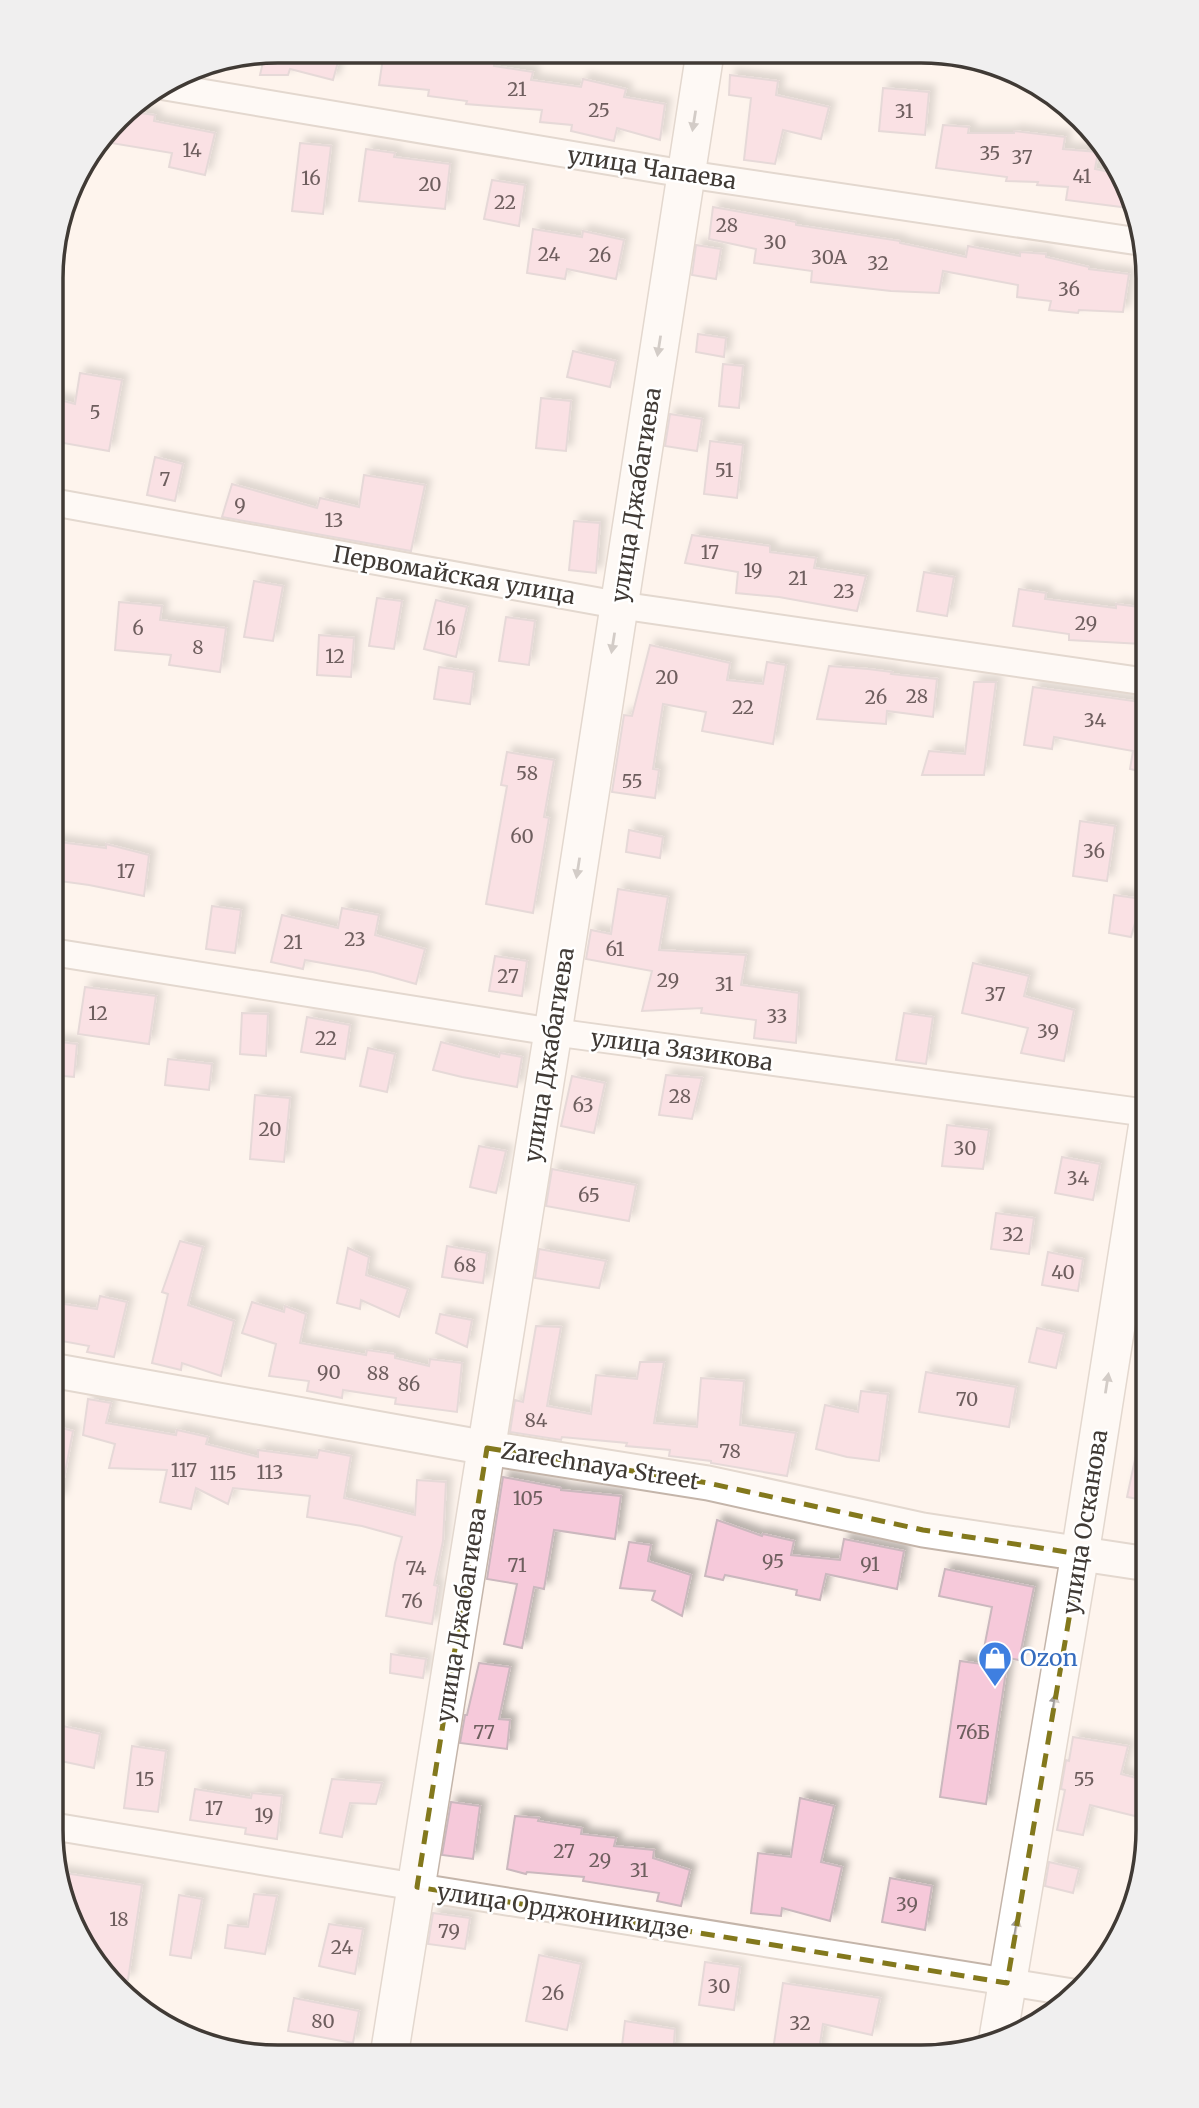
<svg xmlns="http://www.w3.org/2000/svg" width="1199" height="2108" font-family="Merriweather,serif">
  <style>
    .building { fill: #f6c9da; stroke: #cbb8be; stroke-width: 2; filter: url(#shadow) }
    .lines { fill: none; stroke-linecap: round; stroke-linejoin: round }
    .minor-casing { stroke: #c4b5aa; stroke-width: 30 }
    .tertiary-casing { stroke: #c4b5aa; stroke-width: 37 }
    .secondary-casing { stroke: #c4b5aa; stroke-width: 40 }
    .minor { stroke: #fff; stroke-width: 26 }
    .tertiary { stroke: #fff; stroke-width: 33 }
    .secondary { stroke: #fff; stroke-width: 37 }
    .oneway { fill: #a09c9a }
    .marked { fill: none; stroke: #83781c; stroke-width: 5; stroke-dasharray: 14 9; stroke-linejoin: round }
    .labels { text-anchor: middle; stroke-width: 5; stroke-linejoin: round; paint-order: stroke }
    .number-label { font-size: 19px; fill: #6e5e5e }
    .street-label { font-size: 23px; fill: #403a35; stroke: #fff }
    .shop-label { font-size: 23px; fill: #366cbe; stroke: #fff; text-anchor: start }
    .rim { fill: none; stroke: #403a35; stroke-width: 3.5 }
  </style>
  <defs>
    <filter id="shadow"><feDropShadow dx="6" dy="-6" stdDeviation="3.5" flood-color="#0004"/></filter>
  </defs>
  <rect width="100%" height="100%" fill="#fef4ed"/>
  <path class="building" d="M278 51H341L333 80 290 69 288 75H260L263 62 244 57Z
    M384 51 416 52V53L471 57V55L495 59 494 66 533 72 531 80 581 87 583 79 626 89 624 97 665 104 660 140 617 128 614 141 571 131 572 125 540 122 542 110 466 104 467 101 428 96 429 90 379 85Z
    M730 75 778 81 776 95 829 107 821 139 783 130 775 164 744 160 751 98 729 95Z
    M883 88 929 92 925 135 879 131Z
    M125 111 155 115 154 121 215 133 205 175 169 167 172 153 111 143 114 125Z
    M943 125 969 127 968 133H1014V131L1065 137 1063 149 1098 152 1095 169 1115 173 1136 204 1137 209 1066 200 1068 187 1037 185 1038 182 1006 181 1007 177 936 168Z
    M300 143 331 146 323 214 292 211Z
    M366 149 395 153 394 157 450 164 445 209 359 201Z
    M492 180 525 185 519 226 484 219Z
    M713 207 796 222V225L900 241V243L966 257 968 246 1020 256V252L1046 254V257L1089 267V269L1129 274 1123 312 1079 310 1078 313 1049 310 1051 301 1017 297 1018 285 943 271 939 293 891 291 811 282 812 271 754 263 756 249 709 239Z
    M533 229 582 237 583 231 624 240 616 279 567 269 565 279 527 273Z
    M696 245 721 249 716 279 692 275Z
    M698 334 726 338 724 357 696 352Z
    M573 351 616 361 610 387 567 377Z
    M723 364 743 366 739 408 719 406Z
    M80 373 122 380 109 451 52 441V398L75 404Z
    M541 398 571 401 566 451 536 448Z
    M670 414 702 419 697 451 665 446Z
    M710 441 743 445 737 498 704 494Z
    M155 457 183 464 175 501 147 495Z
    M364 475 425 485 411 551 222 517 232 484 317 508 320 498 359 507Z
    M574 521 600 523 596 573 569 570Z
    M692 535 770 546V552L816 558 814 568 866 576 857 611 779 597 736 593 738 572 685 563Z
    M924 572 954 577 947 616 917 611Z
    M254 581 283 586 273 641 244 637Z
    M1019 589 1046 593 1045 599 1116 608V604L1147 608 1142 644 1069 640V634L1013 626Z
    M377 598 402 601 394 649 369 646Z
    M436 600 467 607 456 657 424 649Z
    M119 602 162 606 160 620 226 628 220 672 169 665 171 655 115 650Z
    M506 617 535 621 529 665 499 661Z
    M319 635 354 638 351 677 317 675Z
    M650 645 730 663 727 680 763 684 767 662 786 665 773 744 702 731 706 712 663 704 653 769 659 770 655 798 612 792 624 715 632 716Z
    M829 666 868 669 892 672 891 674 937 679 933 717 887 711 886 724 817 719Z
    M439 667 474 672 470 704 434 699Z
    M974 682H996L984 775H922L929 751 965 754Z
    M1033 687 1148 703V773L1130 769 1133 751 1054 737 1052 749 1024 745Z
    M507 752 554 760 544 817 549 818 533 913 486 904 507 786 501 785Z
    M1080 821 1115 826 1107 881 1073 876Z
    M629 830 663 837 660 858 626 852Z
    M52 841 106 848V844L149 855 144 896 89 885 52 880Z
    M618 889 668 897 659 950 746 955 741 985 799 993 796 1043 754 1038 756 1020 701 1013 702 1008 642 1011 652 971 586 959 591 930 611 934Z
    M1114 895 1142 899 1131 937 1109 933Z
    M212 906 241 910 235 953 206 949Z
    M342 908 379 915 375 935 425 949 416 984 373 972 305 960 303 969 271 962 282 915 338 928Z
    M495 956 527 961 522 996 489 991Z
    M973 963 1029 976 1024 996 1074 1010 1064 1061 1021 1053 1028 1028 962 1013Z
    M85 987 156 996 149 1044 78 1034Z
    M242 1013 268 1014 266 1056 240 1054Z
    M904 1013 933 1017 926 1064 896 1060Z
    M307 1017 350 1025 345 1059 301 1052Z
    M52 1041 77 1044 74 1077 52 1075Z
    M441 1042 499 1057 500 1053 522 1057 517 1087 462 1077 433 1070Z
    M368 1048 395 1054 387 1092 360 1086Z
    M168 1059 212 1064 209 1090 165 1085Z
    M666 1075 702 1078 692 1119 659 1115Z
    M572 1076 605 1083 594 1133 561 1126Z
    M255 1095 290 1098 284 1162 250 1159Z
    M947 1125 989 1130 983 1169 942 1166Z
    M479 1146 506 1151 496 1193 470 1187Z
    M1062 1157 1100 1164 1093 1200 1055 1193Z
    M552 1169 636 1185 629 1221 546 1206Z
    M996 1213 1034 1218 1029 1254 991 1249Z
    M180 1241 203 1247 188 1305 234 1321 221 1376 182 1363 181 1370 152 1363 168 1294 162 1292Z
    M447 1246 487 1253 483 1283 442 1277Z
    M348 1248 369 1257 366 1275 408 1289 399 1317 361 1300 360 1309 337 1303Z
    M539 1249 606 1261 599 1288 535 1278Z
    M1048 1252 1083 1259 1078 1291 1042 1285Z
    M100 1296 127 1302 114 1357 87 1352 89 1346 51 1339V1302L97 1309Z
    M252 1302 284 1312 285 1306 306 1314 300 1343 366 1355 367 1350 395 1354V1358L429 1366 430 1359 462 1363 457 1412 395 1404 396 1398 343 1390 342 1398 307 1391 309 1381 269 1376 276 1344 242 1333Z
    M440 1314 472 1320 467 1347 436 1333Z
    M536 1326 561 1327 547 1406 591 1414 596 1375 637 1379 640 1362H664L654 1423 697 1427 701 1378 744 1381 740 1425 796 1433 787 1476 711 1463V1461L669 1456 670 1450 626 1446 627 1443 562 1437 561 1440 510 1432 515 1400 523 1402Z
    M1037 1328 1064 1334 1056 1368 1029 1362Z
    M926 1372 1016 1387 1009 1427 919 1412Z
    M861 1391 888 1394 879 1461 847 1457 816 1449 825 1405 858 1412Z
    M88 1399 111 1403 106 1423 176 1435 177 1430 208 1437 206 1444 258 1457V1450L317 1458 319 1450 351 1456 344 1498 415 1515 417 1480 446 1482 443 1541 434 1585 438 1586 432 1624 386 1616 395 1563 402 1537 362 1526 307 1517 310 1496 233 1488 228 1504 196 1488 191 1509 160 1502 167 1470 109 1468 115 1444 83 1435Z
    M51 1425 73 1431 60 1499H51Z
    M1140 1436 1148 1437V1501L1127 1497Z
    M503 1477 561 1488V1490L621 1496 615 1539 554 1530 544 1589 534 1587 522 1648 504 1644 517 1584 487 1579Z
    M717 1520 762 1536 763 1534 794 1541 791 1555 840 1560 844 1539 904 1551 897 1589 826 1574 820 1600 796 1595 797 1590 725 1575 723 1580 705 1576Z
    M629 1542 651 1545 648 1561 691 1575 682 1616 652 1600 655 1591 620 1588Z
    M945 1569 1034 1587 1019 1660 1008 1658 986 1804 940 1797 960 1661 981 1664 992 1607 939 1596Z
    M391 1654 426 1659 423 1678 390 1673Z
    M479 1663 510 1667 499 1719 510 1720 507 1749 460 1743 465 1715H467Z
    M63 1726 100 1734 94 1768 51 1759V1738L60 1740Z
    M1073 1737 1128 1746 1121 1774 1148 1781V1798L1143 1818 1090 1805 1083 1835 1057 1830 1065 1790 1061 1789 1066 1760 1069 1761Z
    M132 1746 166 1751 158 1812 124 1808Z
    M332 1779 382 1783 376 1804 350 1803 342 1837 320 1833Z
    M195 1789 251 1798 252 1793 282 1796 277 1839 245 1834 246 1828 190 1820Z
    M800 1798 834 1806 821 1862 842 1867 830 1921 782 1908 781 1916 751 1913 758 1853 791 1857Z
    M451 1802 480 1806 473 1859 442 1855Z
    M515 1816 539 1818 538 1821 582 1828 581 1834 616 1838 614 1846 654 1850 653 1858 690 1870 681 1906 657 1901 659 1893 583 1881 584 1877 527 1872 526 1874 507 1869Z
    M1049 1862 1079 1869 1073 1893 1045 1886Z
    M58 1872 142 1885 128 1980 113 1978 63 1904Z
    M890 1878 932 1886 925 1930 882 1922Z
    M254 1894 277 1896 265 1954 225 1948 228 1925 248 1927Z
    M179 1895 202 1899 191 1958 170 1955Z
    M433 1913 470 1918 465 1949 428 1944Z
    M329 1924 363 1929 355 1974 319 1966Z
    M539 1955 581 1964 567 2030 526 2021Z
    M705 1962 740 1967 734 2010 699 2005Z
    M783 1983 880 1998 872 2035 823 2024 818 2057H772Z
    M294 1998 359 2011 353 2043 288 2031Z
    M625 2021 675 2029 673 2055 622 2046Z"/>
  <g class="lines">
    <g class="minor-casing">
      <path id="minor" d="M162 86 686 174 1142 242
        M52 502 618 605 1148 682
        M52 952 553 1032 1148 1113
        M51 1826 417 1887 1076 1993"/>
    </g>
    <g class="tertiary-casing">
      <path id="tertiary" d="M51 1370 487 1448 708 1483 923 1530 1148 1564"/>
    </g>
    <g class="secondary-casing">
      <path id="secondary" d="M997 2044 1080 1554 1148 1123
        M389 2056 553 1032 705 53"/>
    </g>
    <use href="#minor" class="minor"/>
    <use href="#tertiary" class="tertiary"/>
    <use href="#secondary" class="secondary"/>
  </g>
  <defs><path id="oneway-solid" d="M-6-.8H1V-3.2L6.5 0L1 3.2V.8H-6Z" transform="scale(1.75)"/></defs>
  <g class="oneway">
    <use href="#oneway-solid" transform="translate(694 121) rotate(99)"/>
    <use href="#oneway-solid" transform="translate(659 346) rotate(99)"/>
    <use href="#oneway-solid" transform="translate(613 643) rotate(99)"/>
    <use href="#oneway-solid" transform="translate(578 868) rotate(99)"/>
    <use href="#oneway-solid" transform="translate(1107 1383) rotate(-81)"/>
    <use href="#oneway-solid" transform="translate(1054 1704) rotate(-80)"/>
    <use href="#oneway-solid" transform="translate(1016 1928) rotate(-80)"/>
  </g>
  <path d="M0 0H1199V2108H0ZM487 1448 708 1483 923 1530 1080 1554 1007 1983 417 1887Z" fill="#fef4ed" fill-opacity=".55" fill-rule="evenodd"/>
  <path class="marked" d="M487 1448 708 1483 923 1530 1080 1554 1007 1983 417 1887Z"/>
  <defs>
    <g id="shop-pin" transform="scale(1.75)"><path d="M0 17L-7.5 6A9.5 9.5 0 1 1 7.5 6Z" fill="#3f7fe0" stroke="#fff"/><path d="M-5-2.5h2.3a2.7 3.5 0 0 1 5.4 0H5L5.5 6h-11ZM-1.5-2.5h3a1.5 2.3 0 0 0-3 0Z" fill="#fff"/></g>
  </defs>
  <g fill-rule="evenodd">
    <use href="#shop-pin" x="995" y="1658"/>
  </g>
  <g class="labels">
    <g class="number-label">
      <text x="517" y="96">21</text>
      <text x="599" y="117">25</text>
      <text x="904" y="118">31</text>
      <text x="192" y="157">14</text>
      <text x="990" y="160">35</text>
      <text x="1022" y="164">37</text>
      <text x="1082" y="183">41</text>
      <text x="311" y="185">16</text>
      <text x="430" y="191">20</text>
      <text x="505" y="209">22</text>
      <text x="727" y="232">28</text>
      <text x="775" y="249">30</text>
      <text x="549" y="261">24</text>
      <text x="600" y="262">26</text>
      <text x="829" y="264">30А</text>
      <text x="878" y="270">32</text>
      <text x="1069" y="296">36</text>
      <text x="95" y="419">5</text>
      <text x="724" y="477">51</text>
      <text x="165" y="486">7</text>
      <text x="240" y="512">9</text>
      <text x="334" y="527">13</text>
      <text x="710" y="559">17</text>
      <text x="753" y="577">19</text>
      <text x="798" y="585">21</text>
      <text x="844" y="598">23</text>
      <text x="1086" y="630">29</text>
      <text x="138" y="635">6</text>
      <text x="446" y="635">16</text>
      <text x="198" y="654">8</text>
      <text x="335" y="663">12</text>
      <text x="667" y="684">20</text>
      <text x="917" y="703">28</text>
      <text x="876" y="704">26</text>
      <text x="743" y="714">22</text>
      <text x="1095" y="727">34</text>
      <text x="527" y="780">58</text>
      <text x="632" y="788">55</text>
      <text x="522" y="843">60</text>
      <text x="1094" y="858">36</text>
      <text x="126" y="878">17</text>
      <text x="355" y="946">23</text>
      <text x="293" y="949">21</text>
      <text x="615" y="956">61</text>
      <text x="508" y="983">27</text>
      <text x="668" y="987">29</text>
      <text x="724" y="991">31</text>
      <text x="995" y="1001">37</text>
      <text x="98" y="1020">12</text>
      <text x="777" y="1023">33</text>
      <text x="1048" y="1038">39</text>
      <text x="326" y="1045">22</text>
      <text x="680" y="1103">28</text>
      <text x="583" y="1112">63</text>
      <text x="270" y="1136">20</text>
      <text x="965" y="1155">30</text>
      <text x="1078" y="1185">34</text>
      <text x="589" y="1202">65</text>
      <text x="1013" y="1241">32</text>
      <text x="465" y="1272">68</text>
      <text x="1063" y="1279">40</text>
      <text x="329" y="1379">90</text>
      <text x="378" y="1380">88</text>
      <text x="409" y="1391">86</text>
      <text x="967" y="1406">70</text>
      <text x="536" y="1427">84</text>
      <text x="730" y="1458">78</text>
      <text x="184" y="1477">117</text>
      <text x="270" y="1479">113</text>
      <text x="223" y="1480">115</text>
      <text x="528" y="1505">105</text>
      <text x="773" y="1568">95</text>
      <text x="870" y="1571">91</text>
      <text x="517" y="1572">71</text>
      <text x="416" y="1575">74</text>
      <text x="412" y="1608">76</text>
      <text x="484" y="1739">77</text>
      <text x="973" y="1739">76Б</text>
      <text x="145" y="1786">15</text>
      <text x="1084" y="1786">55</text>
      <text x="214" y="1815">17</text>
      <text x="264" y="1822">19</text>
      <text x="564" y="1858">27</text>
      <text x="600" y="1867">29</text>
      <text x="639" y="1877">31</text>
      <text x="907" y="1911">39</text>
      <text x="119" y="1926">18</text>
      <text x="449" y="1938">79</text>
      <text x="342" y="1954">24</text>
      <text x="719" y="1993">30</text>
      <text x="553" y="2000">26</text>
      <text x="323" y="2028">80</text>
      <text x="800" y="2030">32</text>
    </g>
    <g class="street-label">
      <text transform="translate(652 168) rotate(9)" y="8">улица Чапаева</text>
      <text transform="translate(636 495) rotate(-81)" y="8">улица Джабагиева</text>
      <text transform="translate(454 575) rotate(10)" y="8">Первомайская улица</text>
      <text transform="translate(682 1050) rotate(8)" y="8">улица Зязикова</text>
      <text transform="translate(549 1055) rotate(-81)" y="8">улица Джабагиева</text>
      <text transform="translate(600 1466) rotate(9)" y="8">Zarechnaya Street</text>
      <text transform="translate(1085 1522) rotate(-81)" y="8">улица Осканова</text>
      <text transform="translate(461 1615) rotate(-81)" y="8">улица Джабагиева</text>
      <text transform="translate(563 1911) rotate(9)" y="8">улица Орджоникидзе</text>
    </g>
    <g class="shop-label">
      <text x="1020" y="1666">Ozon</text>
    </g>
  </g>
  <path d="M0 0H1199V2108H0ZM278 63H921A215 215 0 0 1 1136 278V1830A215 215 0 0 1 921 2045H278A215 215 0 0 1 63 1830V278A215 215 0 0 1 278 63Z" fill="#f0efef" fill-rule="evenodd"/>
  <path class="rim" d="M278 63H921A215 215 0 0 1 1136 278V1830A215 215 0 0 1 921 2045H278A215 215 0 0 1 63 1830V278A215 215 0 0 1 278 63Z"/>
</svg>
